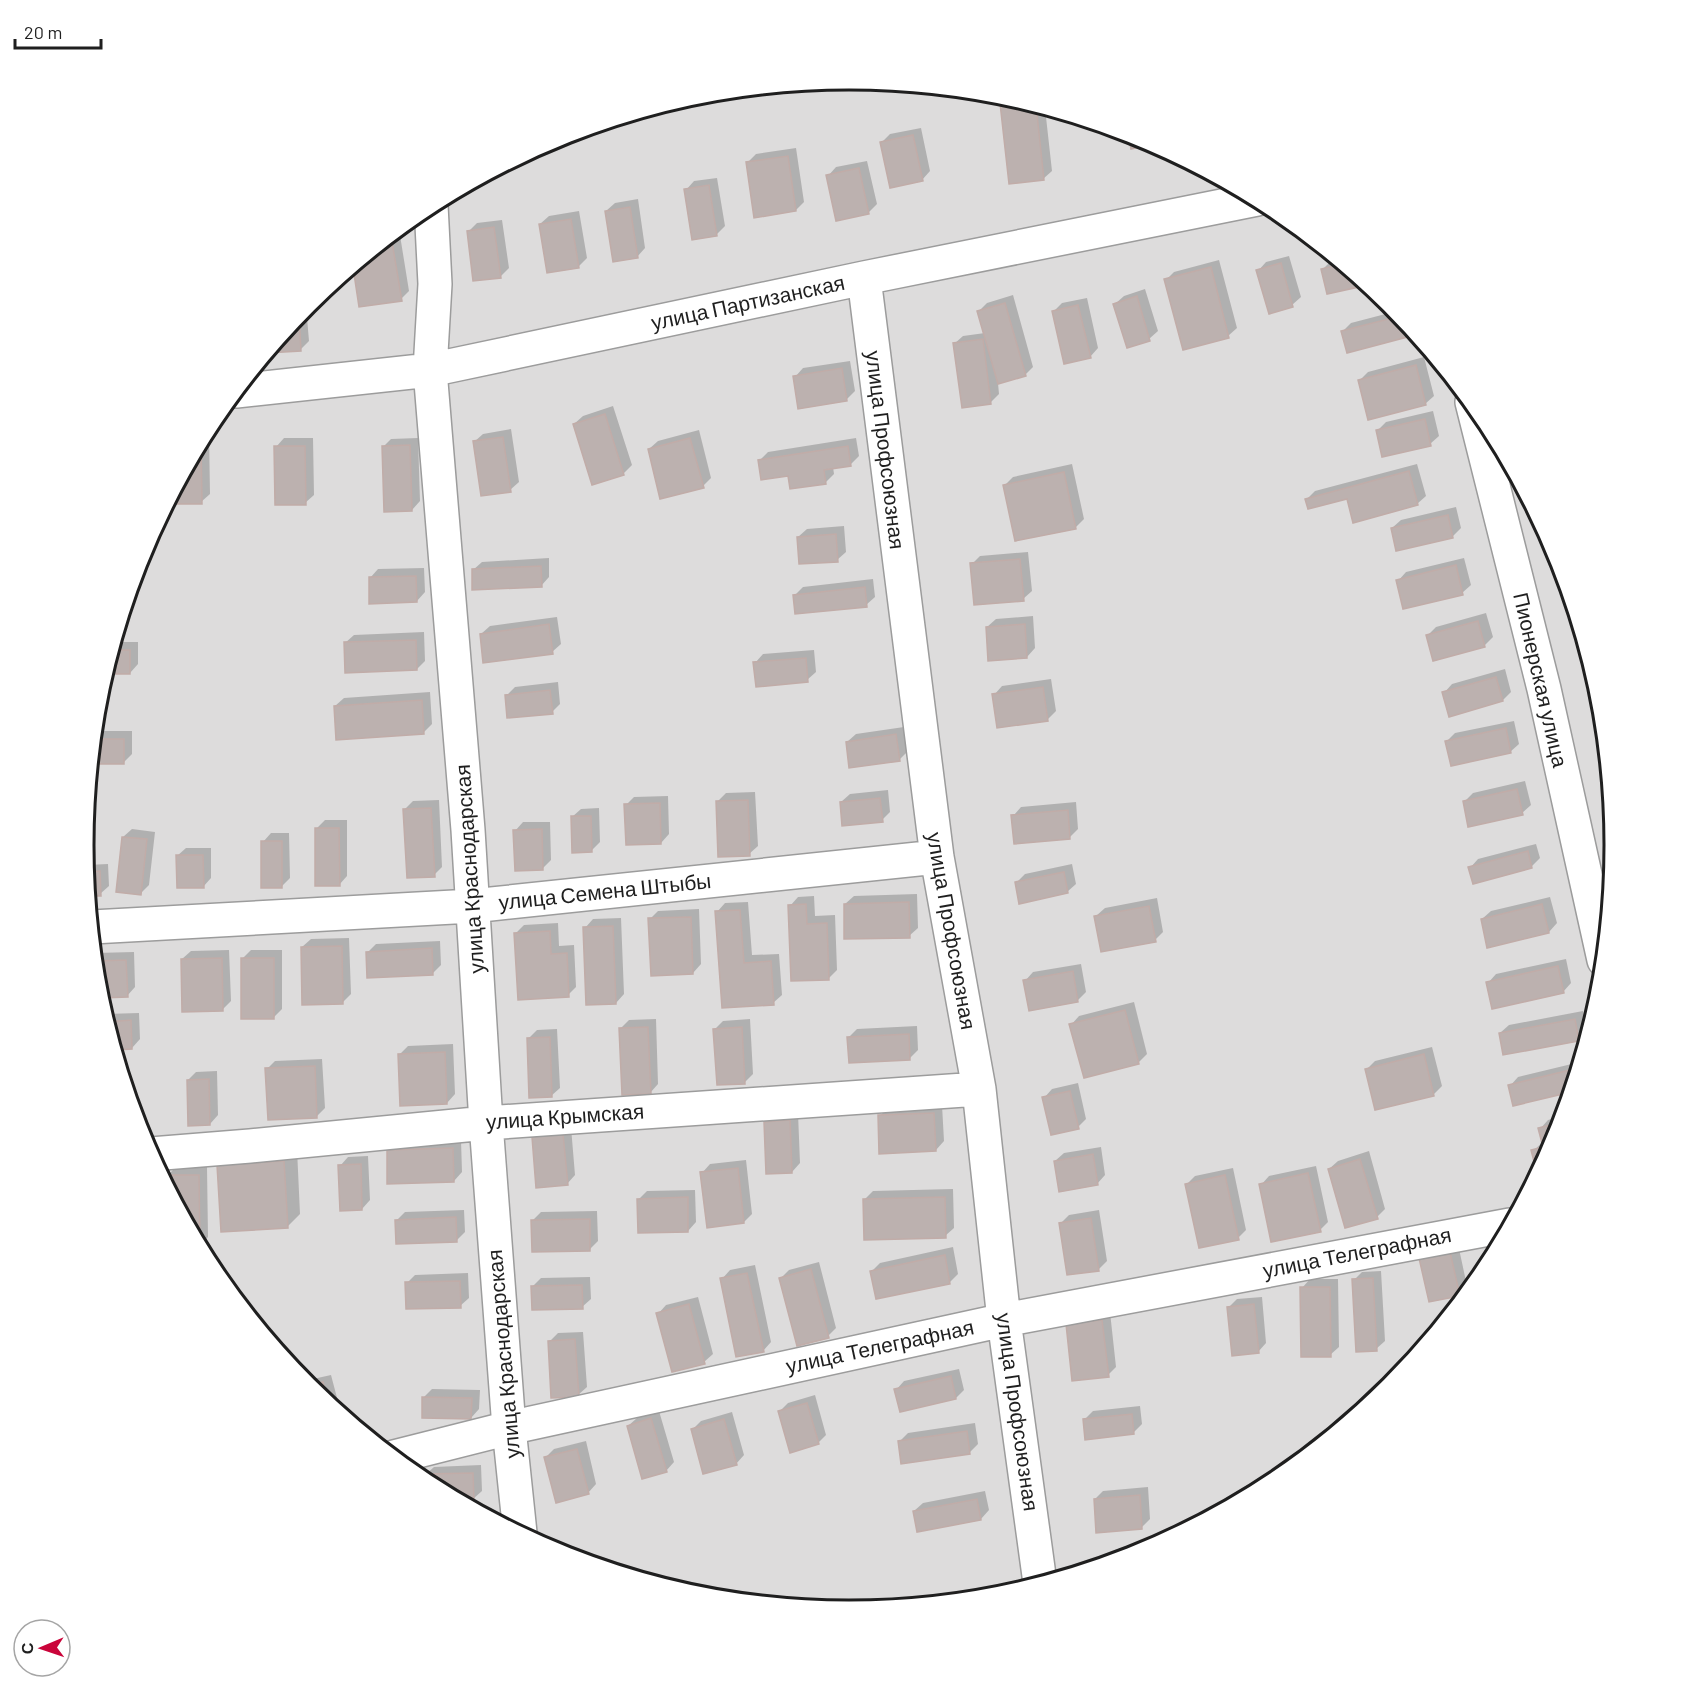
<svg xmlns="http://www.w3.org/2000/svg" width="1699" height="1690" font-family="Barlow,sans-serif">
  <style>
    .residential { fill: #dddcdc }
    .shadow { fill: #0003 }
    .building { fill: #bcb1af; stroke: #c1aca8; stroke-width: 1.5 }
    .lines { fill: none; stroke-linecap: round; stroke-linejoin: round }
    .minor-casing { stroke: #9c9c9c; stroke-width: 36 }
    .minor { stroke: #fff; stroke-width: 33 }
    .labels { text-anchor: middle; stroke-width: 4.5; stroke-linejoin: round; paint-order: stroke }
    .street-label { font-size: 21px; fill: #1f1f1f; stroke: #fff }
    .rim { fill: none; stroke: #1f1f1f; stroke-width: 3 }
  </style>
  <rect width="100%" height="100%" fill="#f0eae6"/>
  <path class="residential" d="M87 845a763 763 0 1 1 1526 0a763 763 0 1 1-1526 0Z"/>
  <path class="shadow" d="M1001 95 1045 108 1052 171 1043 179Z
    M665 105 656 114 629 116Z
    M921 128 930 171 922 180 881 143 890 134Z
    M796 148 804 202 796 210 747 163 756 154Z
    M867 161 877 204 868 213 828 176 836 167Z
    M717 178 725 226 716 235 686 190 694 181Z
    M638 199 645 248 637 257 606 211 615 203Z
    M579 211 587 258 578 267 540 224 549 216Z
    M502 220 509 268 501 276 469 231 477 223Z
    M399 229 409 291 401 299 360 306 354 266Z
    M1289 256 1301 297 1292 305 1258 271 1266 262Z
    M1337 259 1366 284 1323 269 1331 261Z
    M1219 260 1237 328 1228 336 1166 280 1174 272Z
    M1145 289 1158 331 1149 339 1115 304 1124 296Z
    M1013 295 1033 367 1025 375 998 383 999 394 991 402 954 344 963 336 985 333 979 311 987 303Z
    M1087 298 1098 348 1090 357 1053 312 1062 303Z
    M306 306 309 341 300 350 269 352Z
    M1397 311 1414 334 1348 351 1343 331 1351 323Z
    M1424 357 1434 396 1425 404 1360 380 1368 372Z
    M850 361 855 391 847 399 799 407 795 377 803 368Z
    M613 406 632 465 623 474 574 424 583 416Z
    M1433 411 1439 436 1430 444 1377 431 1386 422Z
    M511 429 519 482 510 490 474 442 483 434Z
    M699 430 711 478 703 486 649 449 658 441Z
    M206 433H209L210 494 201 502 169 503Z
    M284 438H313L314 495 305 503 276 447Z
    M418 438 420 501 412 510 383 447 391 439Z
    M856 438 859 456 850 465 833 467 834 474 826 482 789 474 760 460 768 452Z
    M1072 464 1084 519 1076 527 1005 485 1013 477Z
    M1417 464 1426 496 1417 504 1348 497 1307 499 1315 491Z
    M1456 507 1461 528 1452 537 1392 528 1401 520Z
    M844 526 846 552 837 560 798 537 807 529Z
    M1028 552 1032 591 1023 599 972 564 980 556Z
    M549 558V577L541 586 473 570 482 562Z
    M1464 558 1471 585 1462 593 1398 581 1406 572Z
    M424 568 425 592 417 601 370 578 378 569Z
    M135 575H139V592L130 600H128Z
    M873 579 875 597 866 605 795 595 803 587Z
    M1486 613 1493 637 1485 645 1427 636 1436 627Z
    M1033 616 1035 648 1027 657 987 627 996 619Z
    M557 617 561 644 552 652 481 634 490 626Z
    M424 632 425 661 417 669 345 643 354 635Z
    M115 642H138V664L130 673H106Z
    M814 650 816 672 807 680 755 663 763 654Z
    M1505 669 1511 692 1503 700 1444 693 1452 684Z
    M1051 679 1056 711 1047 720 994 695 1002 686Z
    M558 682 560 704 552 712 507 695 515 687Z
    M430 692 432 724 423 733 335 706 344 698Z
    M1514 721 1519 744 1510 752 1447 741 1455 733Z
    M904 727 908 751 899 760 847 742 856 734Z
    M95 731H132V754L123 763H92Z
    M1525 781 1531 805 1522 813 1464 802 1473 793Z
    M888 790 890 812 882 820 841 802 850 794Z
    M755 792 758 846 749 854 717 802 726 793Z
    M668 796 669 834 661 843 626 805 634 797Z
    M439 800 442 867 434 875 405 809 413 801Z
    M1076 802 1078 829 1070 837 1013 816 1021 807Z
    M599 808 600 842 591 851 572 817 581 809Z
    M325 820H347V876L339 885 316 829Z
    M523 822H550L551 860 542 869 515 831Z
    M132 829 155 832 149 885 141 893 123 837Z
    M271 833H289L290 878 281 887 263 842Z
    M1536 844 1540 858 1531 867 1470 868 1478 859Z
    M186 848H211V878L203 887 177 856Z
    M108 864 109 886 100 894H89L86 865Z
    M1072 864 1076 884 1067 892 1016 883 1025 874Z
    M917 894 918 928 909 936 845 904 854 896Z
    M814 896 815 916 835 915 837 970 829 978 790 906 798 897Z
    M1550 897 1557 923 1549 932 1482 919 1491 911Z
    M1157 898 1163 932 1155 940 1096 916 1105 908Z
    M748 902 752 955 779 954 782 995 773 1003 724 1007 717 912 725 903Z
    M699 909 701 964 693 973 650 919 658 911Z
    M621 918 624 994 616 1003 585 928 593 919Z
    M558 923 559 946 574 945 576 987 568 995 516 933 524 925Z
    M349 938 351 994 343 1002 302 947 311 939Z
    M440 941 441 965 433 973 368 952 376 944Z
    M229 950 231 1001 222 1010 182 959 191 951Z
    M251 950H282V1009L273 1018 243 958Z
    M134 952 135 987 127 996 100 997 95 953Z
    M1566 959 1571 983 1563 992 1488 983 1496 974Z
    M1081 964 1086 992 1077 1001 1025 981 1033 972Z
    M1134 1002 1147 1054 1139 1062 1085 1076 1071 1025 1079 1016Z
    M1583 1011 1586 1031 1578 1039 1500 1033 1509 1025Z
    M139 1013 140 1039 132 1048 115 1049 105 1014Z
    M656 1019 658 1084 650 1093 621 1028 629 1020Z
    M750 1019 753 1074 745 1082 715 1029 723 1021Z
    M917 1026 918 1050 910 1058 849 1037 857 1029Z
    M557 1029 560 1088 551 1096 529 1038 537 1030Z
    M453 1044 455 1094 447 1103 399 1055 408 1046Z
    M1432 1047 1442 1086 1433 1095 1367 1069 1375 1061Z
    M322 1059 325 1108 316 1117 267 1069 275 1061Z
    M1580 1062 1571 1090 1510 1086 1518 1077Z
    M217 1071 218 1115 210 1124 188 1080 196 1072Z
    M1078 1083 1086 1119 1078 1127 1044 1098 1052 1089Z
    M942 1105 944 1141 936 1150 880 1116 888 1107Z
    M798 1113 800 1163 792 1172 765 1122 774 1114Z
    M1563 1116 1557 1138 1538 1171 1533 1151 1543 1142 1540 1129 1548 1120Z
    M571 1127 575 1175 567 1184 534 1137 542 1129Z
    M461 1140 462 1172 454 1181 388 1151 397 1142Z
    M1101 1147 1105 1175 1097 1184 1055 1161 1064 1153Z
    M297 1149 300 1214 287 1227 219 1165Z
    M1369 1151 1385 1209 1377 1217 1329 1169 1338 1161Z
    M368 1156 370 1200 362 1209 340 1166 348 1157Z
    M746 1160 752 1214 744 1222 702 1173 710 1164Z
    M1316 1166 1328 1222 1320 1230 1261 1185 1269 1176Z
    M176 1167H207L208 1237 200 1246 167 1185V1176Z
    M1233 1168 1246 1230 1238 1238 1187 1184 1195 1176Z
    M953 1189 954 1228 945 1236 865 1199 873 1191Z
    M695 1190 696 1222 688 1231 639 1199 647 1191Z
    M464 1210 465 1232 457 1240 397 1220 405 1212Z
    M1099 1210 1107 1261 1099 1269 1061 1223 1069 1215Z
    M597 1211 598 1241 590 1249 532 1221 541 1212Z
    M1458 1244 1467 1286 1459 1294 1421 1259Z
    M953 1247 958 1274 950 1282 872 1271 880 1263Z
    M819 1262 836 1328 828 1336 781 1278 789 1270Z
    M755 1265 771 1342 763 1351 722 1279 730 1270Z
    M1381 1271 1385 1341 1376 1349 1354 1280 1362 1272Z
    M468 1273 469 1298 460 1306 407 1283 415 1275Z
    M590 1277 591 1299 582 1307 533 1286 541 1278Z
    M1310 1279H1338L1339 1347 1330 1355 1302 1288Z
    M698 1297 713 1354 704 1362 658 1314 666 1305Z
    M1262 1297 1266 1343 1258 1352 1229 1307 1237 1299Z
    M1110 1312 1116 1367 1108 1375 1068 1325Z
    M583 1332 587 1387 578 1395 549 1342 558 1333Z
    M959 1369 964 1390 956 1398 896 1390 904 1381Z
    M331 1375 341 1413 304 1381Z
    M432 1389 480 1390 479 1409 471 1418 424 1397Z
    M815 1395 826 1435 818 1443 780 1411 788 1403Z
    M1140 1406 1142 1424 1133 1433 1085 1419 1093 1411Z
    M659 1411 674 1462 666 1471 628 1426 637 1418Z
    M732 1412 744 1455 736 1464 693 1429 701 1421Z
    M975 1423 978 1444 969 1453 900 1441 908 1433Z
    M586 1441 596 1484 588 1493 546 1457 554 1449Z
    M481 1465 482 1491 473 1499 459 1500 425 1482V1475L434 1467Z
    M1148 1487 1150 1519 1141 1528 1095 1499 1103 1491Z
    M985 1491 989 1510 981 1519 914 1511 923 1503Z
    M1137 1550V1554L1103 1564V1561L1111 1552Z"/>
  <path class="building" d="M999 94 1036 105 1044 180 1009 184Z
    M656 108 657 115 622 118Z
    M1128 133 1143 138 1154 144 1131 149Z
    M913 135 923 181 890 188 880 142Z
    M788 156 796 211 754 218 746 162Z
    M859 168 869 214 836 221 826 175Z
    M709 185 717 236 692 240 684 189Z
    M630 207 638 258 613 262 605 211Z
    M571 219 579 268 547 273 539 224Z
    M494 227 501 278 473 281 467 231Z
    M391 236 402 301 359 307 353 267Z
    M1281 263 1293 307 1269 314 1256 270Z
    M1342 264 1368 285 1327 294 1321 269Z
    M1211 267 1229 338 1183 350 1164 279Z
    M1137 296 1150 341 1127 348 1113 304Z
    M1005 303 1026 376 998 384 977 311Z
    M1078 305 1091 358 1064 364 1052 311Z
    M299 315 301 351 268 353Z
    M1400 316 1415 335 1347 353 1341 331Z
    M983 339 991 404 962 408 953 343Z
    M1416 365 1426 405 1368 420 1358 380Z
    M842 368 847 401 798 409 793 376Z
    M605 414 624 475 592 485 573 424Z
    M1425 419 1431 446 1382 457 1376 430Z
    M503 437 511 492 481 496 473 441Z
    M690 438 704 488 660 499 648 449Z
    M201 442 202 504H168Z
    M410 445 412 511 384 512 382 446Z
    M274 446H305L306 505H275Z
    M848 446 851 466 824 470 826 484 790 489 788 476 761 480 758 460Z
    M1409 471 1418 505 1353 523 1347 499 1308 509 1305 499Z
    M1064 472 1076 529 1015 541 1003 485Z
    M1448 515 1453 538 1396 551 1391 528Z
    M836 534 838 562 799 564 797 537Z
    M1020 559 1024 601 974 605 970 563Z
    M1456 565 1463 595 1403 609 1396 580Z
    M541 566 542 587 472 590V569Z
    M416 576 417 602 369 604V577Z
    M865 587 867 607 795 614 793 595Z
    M1568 588 1576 616H1574L1566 589Z
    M1478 621 1485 647 1433 661 1426 635Z
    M549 624 553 654 483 663 480 634Z
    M1025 624 1027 658 988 661 986 627Z
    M416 640 417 670 345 673 344 642Z
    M1582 641H1584L1592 667 1590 668Z
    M113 650H130V674H105Z
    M806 658 808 682 756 687 753 662Z
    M1496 677 1503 701 1449 717 1442 692Z
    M1043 687 1048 721 997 728 992 694Z
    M550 690 553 714 507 718 505 695Z
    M1599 692 1602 716 1601 717 1594 693Z
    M422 700 424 734 336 740 334 706Z
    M1506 728 1511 753 1451 766 1445 741Z
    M896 734 900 761 849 768 846 742Z
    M94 739H124V764H92Z
    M1517 789 1523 815 1468 827 1463 801Z
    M880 798 883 822 842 826 840 802Z
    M748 800 750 856 718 857 716 801Z
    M660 803 661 844 626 845 624 804Z
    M431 808 435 877 407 878 403 809Z
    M1068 810 1070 839 1014 844 1011 815Z
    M571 816H591L592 852 572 853Z
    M315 828H339L340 886H315Z
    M542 829 543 870 515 871 513 830Z
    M122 837 147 839 141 895 116 892Z
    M261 841H282V888H261Z
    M1528 851 1532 868 1473 884 1468 867Z
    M176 855H203L204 888H177Z
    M100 871 101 896H89L87 872Z
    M1064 872 1068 893 1019 904 1015 882Z
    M909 902 910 938 844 939V904Z
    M806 904 807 924 827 923 829 980 791 981 788 905Z
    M1542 904 1549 933 1487 948 1481 919Z
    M1149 906 1156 942 1101 952 1094 916Z
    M740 910 744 963 771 961 774 1005 722 1008 715 911Z
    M691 917 693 974 651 976 648 918Z
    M613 926 616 1004 586 1005 583 927Z
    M550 931 551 954 567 953 569 997 518 1000 514 933Z
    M342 946 343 1004 302 1005 301 947Z
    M432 948 433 975 367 978 366 952Z
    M222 958 223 1011 182 1012 181 959Z
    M241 958H274V1019H241Z
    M126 960 128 997 100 998 95 961Z
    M1558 966 1564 993 1492 1009 1486 982Z
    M1073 971 1078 1002 1029 1011 1023 980Z
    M1125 1010 1139 1064 1084 1078 1069 1024Z
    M1575 1019 1579 1041 1503 1055 1499 1033Z
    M131 1020 132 1049 116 1050 107 1022Z
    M648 1027 651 1094 622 1095 619 1028Z
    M742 1027 745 1084 717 1085 713 1029Z
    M909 1034 910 1060 849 1063 847 1037Z
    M550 1037 552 1097 529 1098 527 1038Z
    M445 1052 447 1104 400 1106 398 1054Z
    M1424 1054 1434 1096 1375 1110 1365 1069Z
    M315 1066 317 1118 268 1120 265 1068Z
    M1578 1068 1571 1092 1513 1106 1508 1085Z
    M209 1079 210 1125 188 1126 187 1080Z
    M1070 1091 1079 1129 1051 1135 1042 1097Z
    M934 1113 936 1151 879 1154 878 1115Z
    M790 1120 792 1173 766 1174 764 1122Z
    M1562 1122 1557 1138 1537 1173 1531 1150 1543 1147 1538 1128Z
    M563 1134 568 1185 536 1188 532 1137Z
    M453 1148 454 1182 387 1184V1150Z
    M1093 1154 1098 1185 1059 1192 1054 1161Z
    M1360 1159 1378 1219 1345 1228 1328 1169Z
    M284 1161 288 1228 221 1232 217 1165Z
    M361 1164 362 1210 340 1211 338 1165Z
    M738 1168 744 1223 707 1228 700 1172Z
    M1308 1173 1321 1232 1271 1242 1259 1184Z
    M166 1175H199L200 1247 166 1182Z
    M1225 1175 1239 1240 1199 1248 1185 1184Z
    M688 1197V1232L638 1233 637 1199Z
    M945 1197 946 1238 864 1240 863 1199Z
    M456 1217 457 1242 396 1244 395 1220Z
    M1091 1218 1099 1271 1067 1275 1059 1223Z
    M590 1219V1251L532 1252 531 1220Z
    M1450 1252 1460 1296 1429 1302 1419 1258Z
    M945 1255 950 1284 876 1299 870 1271Z
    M811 1269 829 1338 797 1346 779 1278Z
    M747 1273 764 1352 736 1357 720 1278Z
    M1373 1278 1377 1351 1356 1352 1352 1279Z
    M460 1281 461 1308 406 1309 405 1282Z
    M582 1285 583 1309 532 1310 531 1286Z
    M1300 1287H1330L1331 1357H1301Z
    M689 1304 705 1364 672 1372 656 1313Z
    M1254 1304 1259 1353 1232 1356 1227 1307Z
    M1102 1320 1109 1377 1072 1381 1066 1324Z
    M575 1339 579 1397 551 1398 548 1341Z
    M951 1376 956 1399 900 1412 894 1389Z
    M323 1382 328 1403 308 1386Z
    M422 1397 472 1398 471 1419 422 1418Z
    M807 1403 819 1444 790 1453 778 1411Z
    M1132 1414 1134 1434 1085 1440 1083 1419Z
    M651 1418 667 1472 642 1479 627 1426Z
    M724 1419 737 1465 703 1474 691 1429Z
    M967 1431 970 1454 901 1464 898 1441Z
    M577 1449 589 1494 556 1503 544 1457Z
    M473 1473 474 1501H461L424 1481V1474Z
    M1140 1495 1142 1529 1096 1533 1094 1499Z
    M977 1499 981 1520 917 1532 913 1511Z
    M1124 1558 1102 1565 1101 1560Z"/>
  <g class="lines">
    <g class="minor-casing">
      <path id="minor" d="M431 205 435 284 430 370 468 830 486 1123 509 1428 520 1533
        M864 278 937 857 979 1089 1004 1320 1040 1583
        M236 391 430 370 864 278 1257 199
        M1472 402 1544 689 1604 960
        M92 927 472 906 937 857
        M151 1154 250 1146 486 1123 979 1089
        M394 1457 509 1428 1004 1320 1510 1225"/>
    </g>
    <use href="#minor" class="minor"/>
  </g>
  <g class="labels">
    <g class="street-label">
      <text transform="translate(748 303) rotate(-12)" y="7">улица Партизанская</text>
      <text transform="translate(885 450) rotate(83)" y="7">улица Профсоюзная</text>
      <text transform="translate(1540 680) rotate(77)" y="7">Пионерская улица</text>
      <text transform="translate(470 869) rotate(-94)" y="7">улица Краснодарская</text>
      <text transform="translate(605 892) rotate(-6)" y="7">улица Семена Штыбы</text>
      <text transform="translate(951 931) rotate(80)" y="7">улица Профсоюзная</text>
      <text transform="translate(565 1117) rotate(-4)" y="7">улица Крымская</text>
      <text transform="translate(1357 1253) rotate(-11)" y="7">улица Телеграфная</text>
      <text transform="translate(880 1347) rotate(-12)" y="7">улица Телеграфная</text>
      <text transform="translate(504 1354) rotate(-95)" y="7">улица Краснодарская</text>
      <text transform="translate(1017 1412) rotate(82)" y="7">улица Профсоюзная</text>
    </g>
  </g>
  <path d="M0 0H1699V1690H0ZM94 845a755 755 0 1 1 1510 0a755 755 0 1 1-1510 0Z" fill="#fff" fill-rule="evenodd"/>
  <path class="rim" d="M94 845a755 755 0 1 1 1510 0a755 755 0 1 1-1510 0Z"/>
  <g transform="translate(42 1648) rotate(268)"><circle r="28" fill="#ffffff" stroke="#a5a5a5" stroke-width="1.5"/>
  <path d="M0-4.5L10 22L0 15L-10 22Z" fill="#ca043a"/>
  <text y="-9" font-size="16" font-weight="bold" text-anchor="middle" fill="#1f1f1f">С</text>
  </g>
  <path d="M15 39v9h86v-9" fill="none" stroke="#1f1f1f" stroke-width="3"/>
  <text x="24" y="39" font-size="18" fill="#1f1f1f" stroke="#ffffff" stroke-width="4.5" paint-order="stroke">20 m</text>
</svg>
